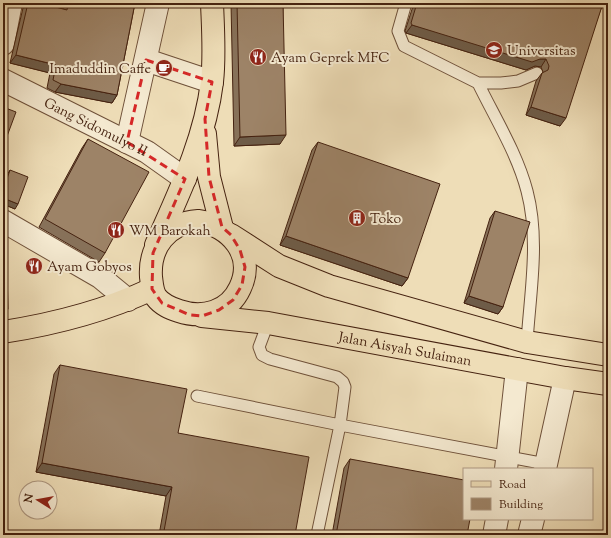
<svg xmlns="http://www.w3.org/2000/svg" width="611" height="538" font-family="'Sorts Mill Goudy',serif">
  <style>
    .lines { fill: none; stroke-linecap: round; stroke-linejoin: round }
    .service-casing { stroke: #6f513a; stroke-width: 13 }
    .minor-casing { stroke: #6f513a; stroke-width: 24 }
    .primary-casing { stroke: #452210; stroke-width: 24 }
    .trunk-casing { stroke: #452210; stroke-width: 24 }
    .service { stroke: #f4e9d0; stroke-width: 11 }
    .minor { stroke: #f4e9d0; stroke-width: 22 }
    .primary { stroke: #eeddb7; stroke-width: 22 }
    .trunk { stroke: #eeddb7; stroke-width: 22 }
    .wall { fill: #877159; stroke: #452210 }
    .shaded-wall { fill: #6e5c48; stroke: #452210 }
    .building { fill: #9d8367; stroke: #452210 }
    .marked { fill: none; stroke: #d62828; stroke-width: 3; stroke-dasharray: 8 5; stroke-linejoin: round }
    .labels { text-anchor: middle; stroke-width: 4; stroke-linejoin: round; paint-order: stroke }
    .poi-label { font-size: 14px; fill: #452210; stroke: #f4e9d0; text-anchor: start }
    .street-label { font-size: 14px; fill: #452210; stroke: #f4e9d0 }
  </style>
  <rect width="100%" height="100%" fill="#eeddb7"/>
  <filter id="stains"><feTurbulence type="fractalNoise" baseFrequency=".005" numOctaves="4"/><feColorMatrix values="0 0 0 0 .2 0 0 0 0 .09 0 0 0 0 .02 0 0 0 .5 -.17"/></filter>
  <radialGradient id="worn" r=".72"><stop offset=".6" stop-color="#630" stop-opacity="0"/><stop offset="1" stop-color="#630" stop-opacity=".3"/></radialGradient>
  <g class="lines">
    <g class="service-casing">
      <path id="service" d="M406 3 398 31 404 46 478 83H501L518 81 537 73
        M478 83C495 118 517 153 527 191 540 240 530 293 527 342
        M268 323 259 347 262 355 270 359 337 377 343 382 345 387 340 425 317 535
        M197 396 340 425 546 464"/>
    </g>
    <g class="minor-casing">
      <g id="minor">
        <path d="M3 44 11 3"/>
        <path d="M146 60 212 82"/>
        <path id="s1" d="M3 80 147 152 185 179"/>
        <path d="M127 142 158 3"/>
        <path d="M3 221 100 277 128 300"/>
        <path d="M506 469 517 369"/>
        <path d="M545 469 565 378"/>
        <path d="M494 535 497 519"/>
        <path d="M529 535 533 519"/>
      </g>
    </g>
    <g class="primary-casing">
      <path id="primary" d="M205 134 209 177 222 228
        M156 245C179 193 205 140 212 82 215 56 213 29 212 3"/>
    </g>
    <g class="trunk-casing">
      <g id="trunk">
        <path d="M198 221C230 225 256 255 240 288 229 312 203 319 179 311 170 308 162 305 156 297 152 291 152 284 151 277 149 247 167 223 198 221Z"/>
        <path d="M231 235 279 266 329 286 527 342 608 355"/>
        <path id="s2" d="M202 316 268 323 565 378 608 384"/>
        <path d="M3 332C55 324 105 311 152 289"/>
      </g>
    </g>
    <use href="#service" class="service"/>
    <use href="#minor" class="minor"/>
    <use href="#primary" class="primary"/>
    <use href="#trunk" class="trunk"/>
  </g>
  <path class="wall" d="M27 3H40L63 9 64 3H135L117 95 112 103 55 92 47 88 50 73 10 63 23 8Z
    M231 3H283L280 144 234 146Z
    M414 3H603L560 126 526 115 536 81 542 73 543 72 541 67 535 66 526 70 406 33 405 31Z
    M88 139 105 253 99 262 39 227 82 148Z
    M318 142 408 278 402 286 280 245 312 150Z
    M10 170 15 209 3 204V185L7 175Z
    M495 211 503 307 498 314 464 303 490 218Z
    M60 365 178 433 295 535H159L166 496 36 472 54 374Z
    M350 459 467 535H332L344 468Z"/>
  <path class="shaded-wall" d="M412 25 540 59H546L541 67 535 66 526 70 406 33Z
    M16 55 56 65 50 73 10 63Z
    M61 84 117 95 112 103 55 92Z
    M531 107 566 118 560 126 526 115Z
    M286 135 280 144 234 146 240 137Z
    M3 138 6 139 3 143Z
    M3 198 18 204 15 209 3 204Z
    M286 236 408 278 402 286 280 245Z
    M469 296 503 307 498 314 464 303Z
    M3 309H8L3 316Z
    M42 463 172 487 166 496 36 472Z
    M164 531 185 535H161Z"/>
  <path class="building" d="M28 3H40L67 10 68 3H135L117 95 61 84 53 80 56 65 16 55Z
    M237 3H283L286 135 240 137Z
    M417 3H603L566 118 531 107 542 73 548 70 549 66 546 59H540L532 62 412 25 411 23Z
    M3 107 16 112 6 139 3 138Z
    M88 139 149 172 105 253 45 219Z
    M318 142 440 184 408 278 286 236Z
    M10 170 28 177 18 204 3 198V190Z
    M495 211 530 222 503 307 469 296Z
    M3 235H6L8 309H3Z
    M60 365 187 389 178 433 309 457 295 535H185L164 531 172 487 42 463Z
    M350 459 464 480V519H470L467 535H336Z"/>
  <path class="marked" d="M146 60 212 82 205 119 209 177 222 227 231 235 240 250 245 267 242 285 233 300 219 310 202 316 190 315 162 303 152 289 153 253 185 179 127 142Z"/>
  <defs>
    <g id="university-disc" transform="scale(0.9)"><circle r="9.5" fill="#8f2418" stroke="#f4e9d0"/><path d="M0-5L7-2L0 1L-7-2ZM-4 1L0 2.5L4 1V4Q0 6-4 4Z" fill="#fff"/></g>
    <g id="restaurant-disc" transform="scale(0.9)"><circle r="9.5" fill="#8f2418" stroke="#f4e9d0"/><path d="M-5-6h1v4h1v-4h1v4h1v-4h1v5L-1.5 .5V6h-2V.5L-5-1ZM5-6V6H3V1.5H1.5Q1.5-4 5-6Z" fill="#fff"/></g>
    <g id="cafe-disc" transform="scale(0.9)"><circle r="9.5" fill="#8f2418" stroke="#f4e9d0"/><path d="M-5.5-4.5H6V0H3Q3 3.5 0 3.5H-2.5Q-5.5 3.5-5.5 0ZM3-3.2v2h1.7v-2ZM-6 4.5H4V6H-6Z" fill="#fff"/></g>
    <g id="building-disc" transform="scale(0.9)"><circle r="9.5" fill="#8f2418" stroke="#f4e9d0"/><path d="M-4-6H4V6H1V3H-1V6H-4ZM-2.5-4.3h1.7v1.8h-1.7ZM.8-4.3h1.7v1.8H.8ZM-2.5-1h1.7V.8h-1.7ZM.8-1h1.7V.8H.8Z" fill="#fff"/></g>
  </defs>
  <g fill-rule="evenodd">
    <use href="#university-disc" x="494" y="50"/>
    <use href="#restaurant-disc" x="258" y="57"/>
    <use href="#cafe-disc" x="164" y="68"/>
    <use href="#building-disc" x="357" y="218"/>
    <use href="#restaurant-disc" x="116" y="230"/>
    <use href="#restaurant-disc" x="34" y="266"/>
  </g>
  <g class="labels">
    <g class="poi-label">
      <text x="507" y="55">Universitas</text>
      <text x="271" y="62">Ayam Geprek MFC</text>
      <text x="151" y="73" text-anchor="end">Imaduddin Caffe</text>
      <text x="370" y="223">Toko</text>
      <text x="129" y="235">WM Barokah</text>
      <text x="47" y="271">Ayam Gobyos</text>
    </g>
    <g class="street-label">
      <text dy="5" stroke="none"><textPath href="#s1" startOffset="104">Gang Sidomulyo II</textPath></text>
      <text dy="5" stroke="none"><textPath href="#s2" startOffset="206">Jalan Aisyah Sulaiman</textPath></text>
    </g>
  </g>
  <rect width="611" height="538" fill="none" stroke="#eeddb7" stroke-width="16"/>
  <rect x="4" y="4" width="603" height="530" fill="none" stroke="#452210" stroke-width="2"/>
  <rect x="8" y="8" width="595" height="522" fill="none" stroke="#452210"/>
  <rect x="463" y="468" width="130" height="52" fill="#f4e9d0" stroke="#ae9983"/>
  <rect x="471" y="481" width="20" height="6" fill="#eeddb7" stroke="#ae9983"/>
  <text x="499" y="488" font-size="12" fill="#452210">Road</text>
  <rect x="471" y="498" width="20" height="12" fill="#9d8367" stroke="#ae9983"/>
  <text x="499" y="508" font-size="12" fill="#452210">Building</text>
  <g transform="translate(38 500) rotate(281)"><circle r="19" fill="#f4e9d0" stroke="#ae9983"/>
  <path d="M0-3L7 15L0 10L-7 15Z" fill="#8f2418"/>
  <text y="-6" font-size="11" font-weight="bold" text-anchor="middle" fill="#452210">N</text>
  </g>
  <rect width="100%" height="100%" filter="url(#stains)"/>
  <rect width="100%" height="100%" fill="url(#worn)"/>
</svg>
